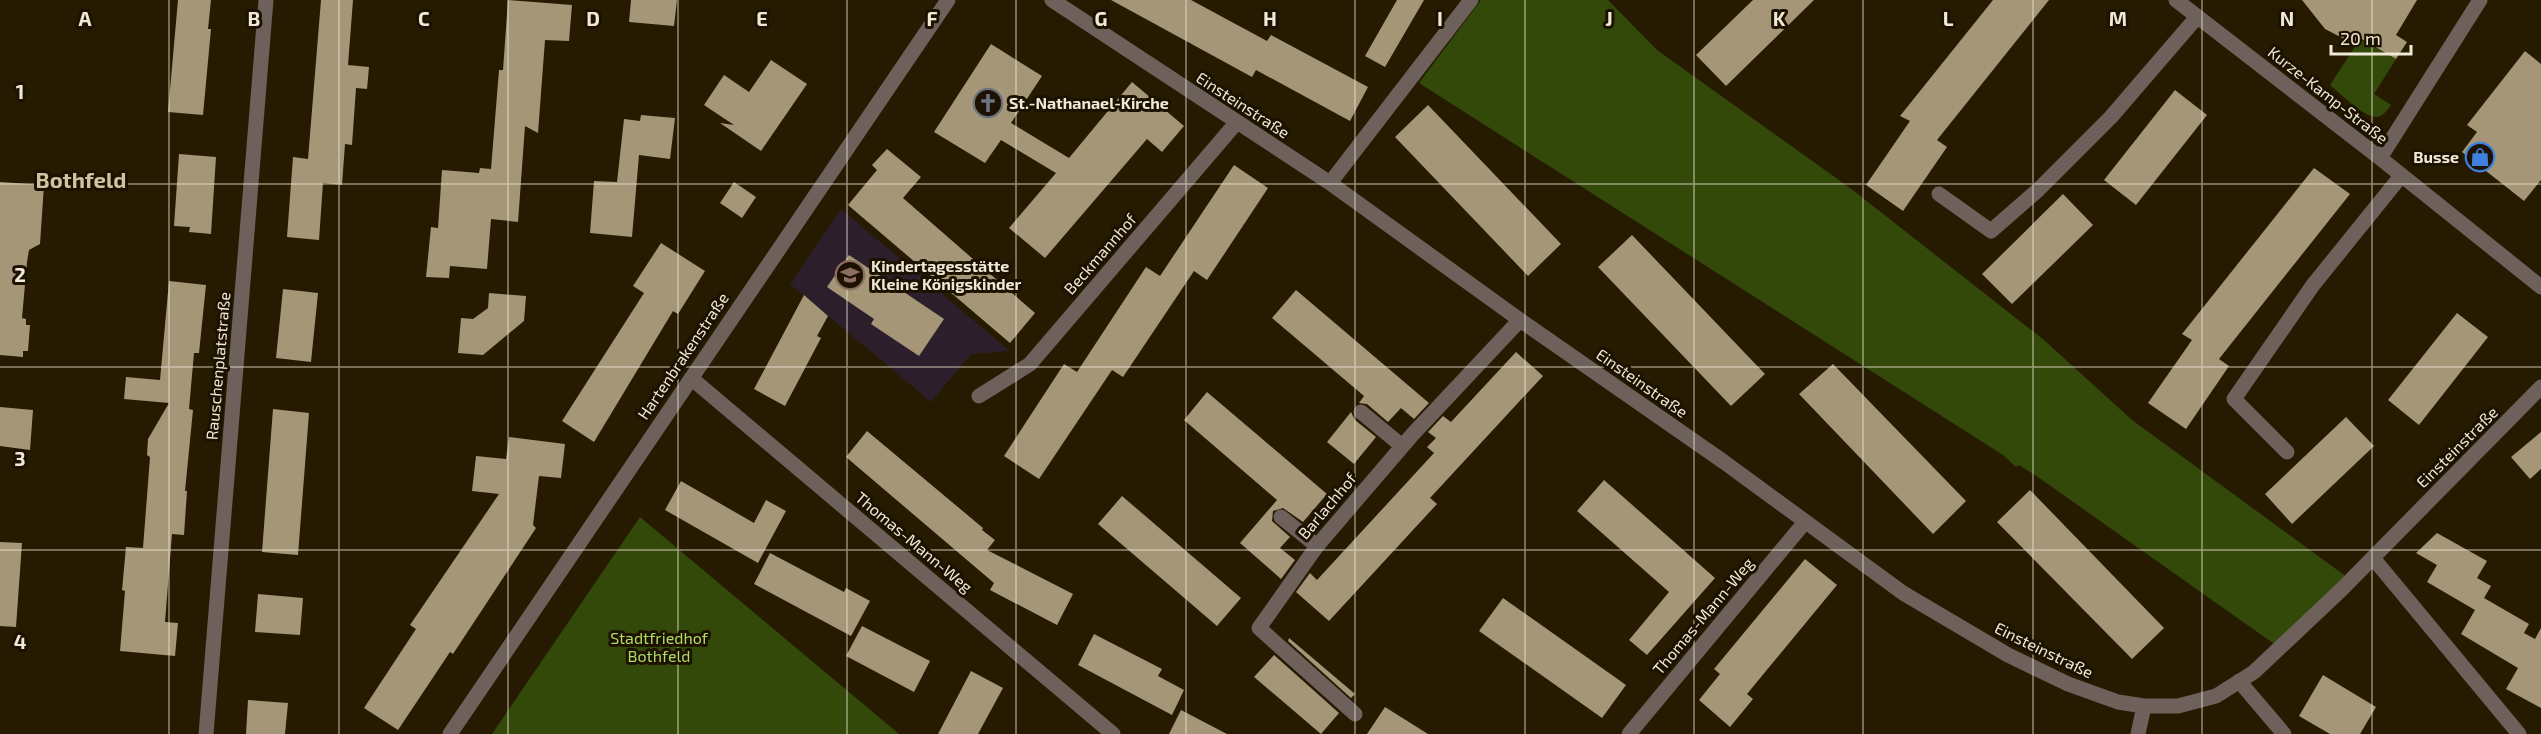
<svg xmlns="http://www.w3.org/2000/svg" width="2541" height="734" font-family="'Exo 2',sans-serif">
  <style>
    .education { fill: #2c1f2b }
    .green { fill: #33490a }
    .building { fill: #a49677 }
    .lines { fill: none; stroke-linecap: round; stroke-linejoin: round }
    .minor { stroke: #6e605a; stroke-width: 15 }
    .grid { fill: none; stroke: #f0e9d8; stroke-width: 1.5; stroke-opacity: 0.55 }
    .labels { text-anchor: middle; stroke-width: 6; stroke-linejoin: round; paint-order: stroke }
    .street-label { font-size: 16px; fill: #f0e9d8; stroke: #1d1200 }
    .poi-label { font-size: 16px; font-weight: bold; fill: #f0e9d8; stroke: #1d1200; text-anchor: start }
    .park-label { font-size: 16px; fill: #aedd65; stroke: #1d1200 }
    .district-label { font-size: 22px; font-weight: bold; fill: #d1c2a2; stroke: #1d1200 }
    .grid-label { font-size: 20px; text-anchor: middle; font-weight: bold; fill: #f0e9d8; stroke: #1d1200; stroke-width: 6; stroke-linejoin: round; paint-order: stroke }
  </style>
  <rect width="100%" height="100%" fill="#261b01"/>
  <path class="education" d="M841 209 1010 351 971 354 931 402 790 284Z"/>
  <path class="green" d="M1481 0H1608L1657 50 1850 188 2044 340 2132 420 2351 580 2280 648 2035 475 2019 465 2016 467 2003 455 1419 83Z
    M2360 39 2396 59 2374 94 2391 105C2387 110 2384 116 2377 117 2364 118 2340 93 2330 85Z
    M640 517 899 734H492Z"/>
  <path class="building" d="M178 0H211L208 29H211L203 115 168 112Z
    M321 0H353L348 65 369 67 367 89 356 88 352 145 345 144 342 185 323 183 319 240 287 237 293 157 308 159Z
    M508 0 572 5 569 41 545 40 538 133 525 126 518 222 491 219 487 269 450 266 449 278 426 277 431 227 438 228 442 170 479 173 480 168 491 169 499 70H503Z
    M631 0H677L674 26 629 22Z
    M1111 0H1191L1267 41 1271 35 1368 87 1350 121 1256 70 1252 77Z
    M1397 0H1424L1385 67 1365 56Z
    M1753 0H1814L1726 86 1696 55Z
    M1993 0H2049L1937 140 1947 147 1903 211 1866 185 1910 121 1900 116Z
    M2302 0H2417L2396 35 2407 42 2396 59 2360 38 2356 45 2325 29Z
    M991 44 1042 76 1011 123 1069 158 1132 82 1184 126 1162 152 1147 139 1045 258 1009 228 1056 173 1001 140 985 163 934 132Z
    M2525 51 2541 64V180L2524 201 2462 152 2477 132 2467 125Z
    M771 60 807 84 761 151 720 123 734 125 704 105 724 75 749 92Z
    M2175 90 2207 115 2136 205 2104 180Z
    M1428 105 1561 244 1528 276 1395 137Z
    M641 115 675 118 670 159 639 155 632 237 590 233 594 181 617 182 624 119 640 121Z
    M887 149 921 177 903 198 1035 313 1010 343 848 205 877 170 872 165Z
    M179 154 216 157 211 234 189 232 190 227 174 226Z
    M1234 165 1268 188 1207 280 1194 271 1123 377 1112 370 1039 479 1004 456 1064 364 1077 372 1146 267 1160 276Z
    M2314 168 2350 194 2219 359 2229 366 2186 429 2148 403 2192 340 2182 334Z
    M0 182 44 185 40 244 29 250 27 262 22 318 26 319V325H30L28 351H23V357L0 355Z
    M734 182 756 197 742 218 720 203Z
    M2063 194 2093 225 2012 304 1982 274Z
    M1632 235 1765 374 1731 406 1598 267Z
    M661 243 705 271 678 314 673 311 594 442 562 421 644 293 633 286Z
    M849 255 944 319 919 356 871 324 874 319 827 287Z
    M169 281 206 285 199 353H194L189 409 193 410 185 491H187L184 535 172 534 165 622 178 623 175 656 120 651 125 591 122 590 126 547 143 548 150 457 147 455 148 439 169 403 124 399 126 377 160 380Z
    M283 289 318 293 311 362 276 358Z
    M1296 290 1429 403 1414 419 1401 408 1388 422 1367 404 1359 403 1364 396 1272 318Z
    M489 293 526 296 524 321 483 355 458 353 461 318 473 319 488 308Z
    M804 295 828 316 817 336 821 338 785 406 754 389Z
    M2457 313 2488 337 2419 425 2388 400Z
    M1516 352 1543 376 1430 498 1437 504 1329 621 1296 592 1310 573 1317 580 1434 453 1427 447 1436 438 1428 432 1443 416 1451 422Z
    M1833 364 1966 501 1933 534 1799 394Z
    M1207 392 1327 494 1303 522 1283 508 1273 511 1272 521 1290 537 1280 548 1295 560 1281 579 1240 543 1277 500 1184 420Z
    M0 407 33 410 30 450 0 446Z
    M273 409 309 413 298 555 262 552Z
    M1351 412 1355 420 1376 437 1354 464 1327 442Z
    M2346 417 2374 446 2292 524 2265 494Z
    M867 431 983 528 982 530 995 540 987 550 1073 594 1057 625 990 590 994 583 846 457Z
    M2541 432V469L2530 479 2511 457Z
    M509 437 565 444 561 478 539 476 533 525 536 528 453 654 450 652 398 730 364 708 416 629 410 625 499 494 472 491 476 456 506 459Z
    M1604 480 1715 578 1647 655 1629 640 1669 592 1577 511Z
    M681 481 754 523 766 500 786 511 758 563 665 510Z
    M2030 490 2164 628 2132 659 1997 522Z
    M1122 496 1241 598 1217 626 1098 524Z
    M2437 533 2487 561 2477 578 2491 586 2484 598 2529 624 2524 633 2535 639 2541 628V708L2506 689 2518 668 2461 634 2475 610 2427 582 2437 565 2416 553Z
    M0 542 22 543 16 627 0 626Z
    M770 553 844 592 846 588 870 601 851 636 754 584Z
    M1805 559 1837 585 1747 694 1753 699 1730 727 1699 700 1720 674 1714 669Z
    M258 594 303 598 300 635 255 632Z
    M1503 598 1626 685 1602 718 1479 631Z
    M862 626 930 661 914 692 846 656Z
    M1094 634 1162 669 1158 676 1184 690 1172 715 1078 665Z
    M1289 638 1355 694 1351 698 1288 641Z
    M1274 655 1339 713 1321 734 1254 677Z
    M971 671 1003 688 978 734H938Z
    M2323 675 2376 707 2360 734H2330L2299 716Z
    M248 700 288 703 285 734H246Z
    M1385 707 1428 734H1367Z
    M1181 710 1227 734H1169Z"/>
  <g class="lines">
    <path class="minor" d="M1052 0 1330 183 1520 320 1724 462 1903 593 2008 655 2068 684 2118 702 2144 706H2178L2216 696 2254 672 2342 589 2541 387
      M2176 0 2380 158 2541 287
      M2380 158 2480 0
      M1330 183 1471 0
      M1939 194 1991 231 2038 190 2111 117 2197 17
      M691 378 1113 734
      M979 396 1030 364 1237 122
      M1361 412 1402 446
      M2287 452 2234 399 2313 285 2401 176
      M1281 517 1317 546
      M2373 558 2519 734
      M2239 681 2284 734
      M1355 714 1259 628 1317 546 1412 435 1520 320
      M206 734 266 0
      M450 734 948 0
      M1629 734 1805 522
      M2138 734 2144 706"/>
  </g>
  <path class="grid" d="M169 0V734M339 0V734M508 0V734M678 0V734M847 0V734M1016 0V734M1186 0V734M1355 0V734M1525 0V734M1694 0V734M1863 0V734M2033 0V734M2202 0V734M2372 0V734M0 184H2541M0 367H2541M0 550H2541"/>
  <defs>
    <g id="church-ring" transform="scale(1.5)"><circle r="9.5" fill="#1d1200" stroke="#6b7280" stroke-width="1.5"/><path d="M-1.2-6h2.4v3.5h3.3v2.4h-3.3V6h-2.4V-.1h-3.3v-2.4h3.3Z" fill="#6b7280"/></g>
    <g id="shop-ring" transform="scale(1.5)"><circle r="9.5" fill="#1d1200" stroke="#3f7fe0" stroke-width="1.5"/><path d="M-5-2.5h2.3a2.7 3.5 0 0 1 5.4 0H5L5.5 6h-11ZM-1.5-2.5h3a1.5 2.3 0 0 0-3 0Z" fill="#3f7fe0"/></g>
    <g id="school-ring" transform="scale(1.5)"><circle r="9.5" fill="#1d1200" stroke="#8d6e63" stroke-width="1.5"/><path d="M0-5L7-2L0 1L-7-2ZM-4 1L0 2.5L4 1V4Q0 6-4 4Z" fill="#8d6e63"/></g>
  </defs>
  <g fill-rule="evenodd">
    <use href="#church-ring" x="988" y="103"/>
    <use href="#shop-ring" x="2480" y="157"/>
    <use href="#school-ring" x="850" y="275"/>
  </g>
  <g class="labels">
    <g class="street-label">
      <text transform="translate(2328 95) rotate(38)" y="6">Kurze-Kamp-Straße</text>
      <text transform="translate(1243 105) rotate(33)" y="6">Einsteinstraße</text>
      <text transform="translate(1100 254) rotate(-49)" y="6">Beckmannhof</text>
      <text transform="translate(683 356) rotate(-56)" y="6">Hartenbrakenstraße</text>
      <text transform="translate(218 366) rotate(-85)" y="6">Rauschenplatstraße</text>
      <text transform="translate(1642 383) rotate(35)" y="6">Einsteinstraße</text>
      <text transform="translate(2457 447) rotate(-45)" y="6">Einsteinstraße</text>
      <text transform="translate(1327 506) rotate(-50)" y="6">Barlachhof</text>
      <text transform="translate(914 542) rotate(40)" y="6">Thomas-Mann-Weg</text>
      <text transform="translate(1703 616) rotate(-50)" y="6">Thomas-Mann-Weg</text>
      <text transform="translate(2044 650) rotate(26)" y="6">Einsteinstraße</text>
    </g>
    <g class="poi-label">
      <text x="1009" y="109">St.-Nathanael-Kirche</text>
      <text x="2459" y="163" text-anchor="end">Busse</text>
      <text x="871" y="272">Kindertagesstätte<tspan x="871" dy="18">Kleine Königskinder</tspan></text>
    </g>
    <g class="park-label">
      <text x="659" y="644">Stadtfriedhof<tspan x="659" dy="18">Bothfeld</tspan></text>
    </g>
    <g class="district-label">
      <text x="81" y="188">Bothfeld</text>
    </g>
  </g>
  <g class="grid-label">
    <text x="85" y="26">A</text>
    <text x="254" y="26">B</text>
    <text x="424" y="26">C</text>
    <text x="593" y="26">D</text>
    <text x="762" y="26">E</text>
    <text x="932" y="26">F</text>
    <text x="1101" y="26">G</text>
    <text x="1270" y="26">H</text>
    <text x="1440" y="26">I</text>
    <text x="1609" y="26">J</text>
    <text x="1779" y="26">K</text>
    <text x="1948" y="26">L</text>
    <text x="2118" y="26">M</text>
    <text x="2287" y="26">N</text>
    <text x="20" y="99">1</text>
    <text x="20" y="282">2</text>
    <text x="20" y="466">3</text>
    <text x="20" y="649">4</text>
  </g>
  <path d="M2331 45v9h80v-9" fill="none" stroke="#f0e9d8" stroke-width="3"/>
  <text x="2340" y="45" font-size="18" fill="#f0e9d8" stroke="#1d1200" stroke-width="4.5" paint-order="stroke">20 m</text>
</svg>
